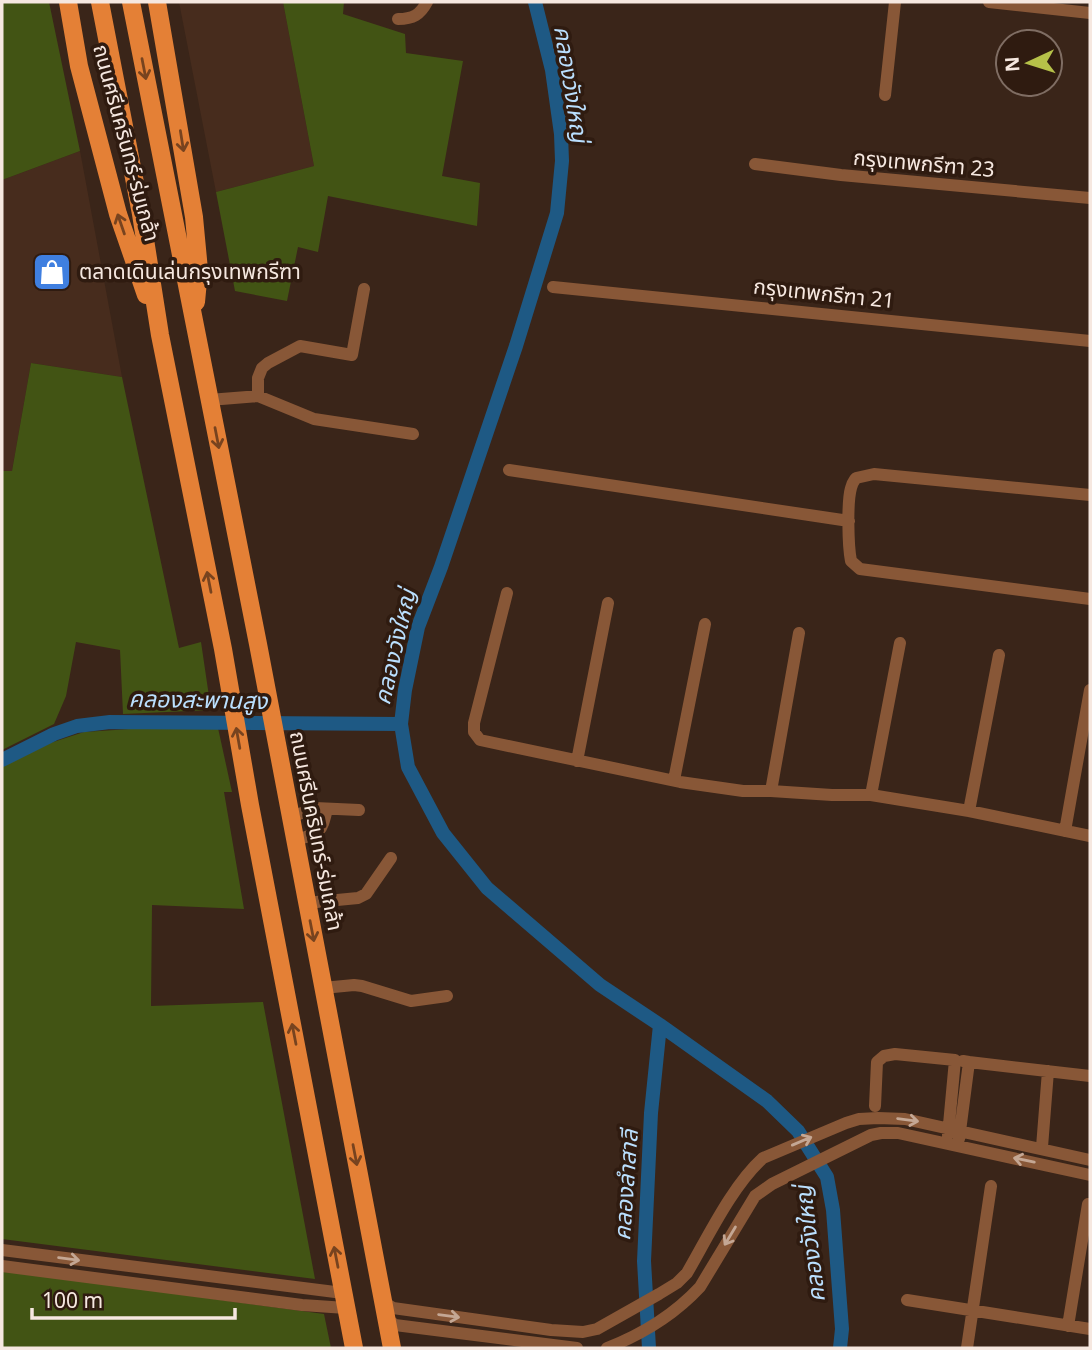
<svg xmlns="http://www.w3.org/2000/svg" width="1092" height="1350" font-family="'Noto Sans','Noto Sans Thai',sans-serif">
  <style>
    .built { fill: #472c1d }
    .green { fill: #425414 }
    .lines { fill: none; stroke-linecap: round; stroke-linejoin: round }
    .canal { stroke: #1e5984; stroke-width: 14 }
    .minor { stroke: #885737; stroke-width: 12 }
    .primary { stroke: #e48036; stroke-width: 18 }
    .oneway { stroke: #77431f }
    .oneway2 { stroke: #c4a794 }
    .labels { text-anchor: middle; stroke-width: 7; stroke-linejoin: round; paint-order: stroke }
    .street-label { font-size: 21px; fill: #f6e8e0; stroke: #2f1b10 }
    .poi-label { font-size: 21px; fill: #f6e8e0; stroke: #2f1b10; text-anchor: start }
    .water-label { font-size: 23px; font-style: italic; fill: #badffe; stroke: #2f1b10 }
  </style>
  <rect width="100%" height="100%" fill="#3a2519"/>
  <path class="built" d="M179 2H283L314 166 216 192Z
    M80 151 122 377 31 363 12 471H2V180Z"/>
  <path class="green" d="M2 2H49L80 151 2 180Z
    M283 2H344L343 14 405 34 406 53 463 61 442 176 480 183 477 226 328 196 318 252 298 247 287 301 235 291 216 192 314 166Z
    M31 363 122 377 179 648 201 642 211 710 123 714 120 650 76 642 66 696 54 724 2 750V471H12Z
    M145 728H218L232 792H224L244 909 152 905 151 1006 263 1002 315 1279 2 1239V767L44 745 84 732Z
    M2 1270 324 1314 331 1348H2Z"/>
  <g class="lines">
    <path class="canal" d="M535 2 552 70 561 134 562 161 557 213 516 346 441 567 418 627 405 690 401 724 408 767 443 833 487 888 600 985 660 1025 767 1101 798 1131 827 1177 833 1210 842 1329 840 1348
      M2 760 54 734 77 726 110 722 401 724
      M649 1348 644 1261 651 1113 660 1025"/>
    <path class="minor" d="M989 2 1090 13
      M398 19C413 19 420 15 427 2
      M885 95 895 2
      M755 164 841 175 1090 198
      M553 287 1090 341
      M258 396V378L262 368 268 363 300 346 352 355 364 289
      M209 400 258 396 314 419 413 434
      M509 470 849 521
      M1090 495 874 474 856 478C854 481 852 483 851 488 847 502 848 546 851 561L860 569 1090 599
      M507 593 474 723V732L480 740 680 782 743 791H771L832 795H871L969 811 1090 836
      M577 761 608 603
      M674 780 705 624
      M771 791 799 633
      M871 795 900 643
      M969 811 999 655
      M290 816 299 814 315 808 359 810
      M1065 831 1090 690
      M294 840C319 834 321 835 327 809
      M306 903 358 898 366 894 391 858
      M323 988 354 985 362 986 411 1001 447 996
      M969 1062 1090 1076
      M875 1106 877 1062 884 1056 895 1054 955 1060 948 1135
      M959 1139 969 1062 963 1061
      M1042 1147 1048 1071
      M2 1250 343 1293
      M2 1266 302 1305 346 1308
      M907 1300 1090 1329
      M383 1302 393 1308 551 1330 583 1332 597 1329 659 1294 677 1283 687 1273C708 1237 732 1186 763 1158L846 1123 859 1119 878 1118 905 1119 1090 1160
      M386 1318 395 1325 577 1348
      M1068 1326 1088 1204
      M607 1348C643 1334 674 1315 700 1287L755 1196 772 1184 871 1135 881 1133H898L1090 1175
      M967 1348 991 1186"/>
    <path class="primary" d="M68 2 79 66 118 214 146 295
      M100 2 141 214 160 335 223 649 250 805 354 1348
      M131 2 258 644 392 1348
      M157 2 194 217 199 270 196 302"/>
  </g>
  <defs><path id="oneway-shaft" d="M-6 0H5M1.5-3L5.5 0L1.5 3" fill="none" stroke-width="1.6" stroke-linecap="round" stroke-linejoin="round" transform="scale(1.75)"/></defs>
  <g class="oneway">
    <use href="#oneway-shaft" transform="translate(144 69) rotate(79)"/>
    <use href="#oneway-shaft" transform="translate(182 141) rotate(81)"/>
    <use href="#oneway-shaft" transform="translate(121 224) rotate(-109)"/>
    <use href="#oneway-shaft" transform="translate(217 438) rotate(79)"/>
    <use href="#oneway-shaft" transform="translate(209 582) rotate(-101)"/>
    <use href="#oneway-shaft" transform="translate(238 738) rotate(-100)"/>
    <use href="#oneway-shaft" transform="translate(312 931) rotate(79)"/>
    <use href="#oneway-shaft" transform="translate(294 1034) rotate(-101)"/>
    <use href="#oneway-shaft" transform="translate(355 1155) rotate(79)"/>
    <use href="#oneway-shaft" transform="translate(336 1257) rotate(-101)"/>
  </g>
  <g class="oneway2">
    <use href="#oneway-shaft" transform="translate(908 1120) rotate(8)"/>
    <use href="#oneway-shaft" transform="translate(802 1141) rotate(-23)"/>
    <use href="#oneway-shaft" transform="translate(1024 1160) rotate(-168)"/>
    <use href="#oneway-shaft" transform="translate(730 1236) rotate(121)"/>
    <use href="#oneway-shaft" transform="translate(69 1259) rotate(7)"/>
    <use href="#oneway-shaft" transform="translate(449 1316) rotate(8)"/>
  </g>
  <defs>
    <g id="shop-square" transform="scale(2.0125)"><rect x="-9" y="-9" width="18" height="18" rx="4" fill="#3f7fe0" stroke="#2f1b10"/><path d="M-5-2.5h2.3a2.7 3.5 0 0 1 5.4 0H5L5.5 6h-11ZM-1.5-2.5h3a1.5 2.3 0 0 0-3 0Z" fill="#fff"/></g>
  </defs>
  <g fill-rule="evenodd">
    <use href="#shop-square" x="52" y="272"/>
  </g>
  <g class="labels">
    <g class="street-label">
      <text transform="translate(126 143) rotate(75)" y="7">ถนนศรีนครินทร์-ร่มเกล้า</text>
      <text transform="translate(924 164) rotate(5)" y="7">กรุงเทพกรีฑา 23</text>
      <text transform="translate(824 294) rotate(6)" y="7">กรุงเทพกรีฑา 21</text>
      <text transform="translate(316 831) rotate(79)" y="7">ถนนศรีนครินทร์-ร่มเกล้า</text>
    </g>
    <g class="poi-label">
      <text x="79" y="279">ตลาดเดินเล่นกรุงเทพกรีฑา</text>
    </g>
    <g class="water-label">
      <text transform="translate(571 84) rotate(81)" y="8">คลองวังใหญ่</text>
      <text transform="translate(395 647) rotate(-77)" y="8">คลองวังใหญ่</text>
      <text transform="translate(198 700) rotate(1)" y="8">คลองสะพานสูง</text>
      <text transform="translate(626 1185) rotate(-86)" y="8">คลองลำสาลี</text>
      <text transform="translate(810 1244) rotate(-97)" y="8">คลองวังใหญ่</text>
    </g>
  </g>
  <rect width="1092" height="1350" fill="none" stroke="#f6e8e0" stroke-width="7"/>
  <g transform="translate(1029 63) rotate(266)"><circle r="33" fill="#2f1b10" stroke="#7f6d63" stroke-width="2"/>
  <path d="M0-5L12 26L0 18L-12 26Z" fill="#b6c149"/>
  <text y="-10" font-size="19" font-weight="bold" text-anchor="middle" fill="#f6e8e0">N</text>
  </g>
  <path d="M32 1308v10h203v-10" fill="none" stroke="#f6e8e0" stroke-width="3.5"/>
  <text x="42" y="1308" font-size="21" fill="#f6e8e0" stroke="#2f1b10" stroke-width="5" paint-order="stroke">100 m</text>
</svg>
